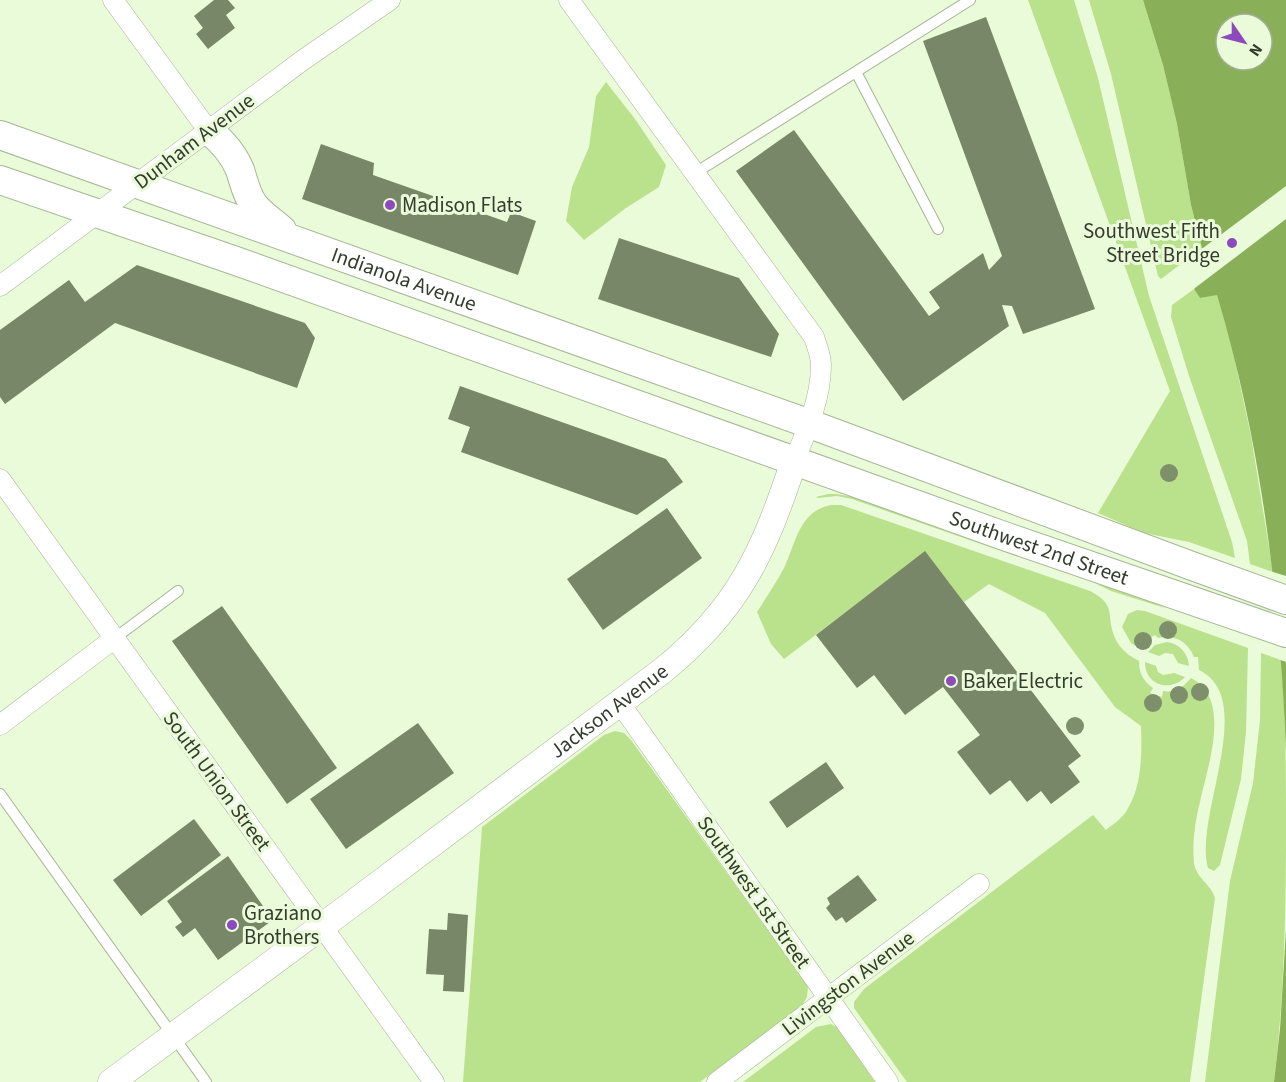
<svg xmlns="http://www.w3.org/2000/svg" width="1286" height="1082" font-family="'Source Sans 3',sans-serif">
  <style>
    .green { fill: #bae18c }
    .water { fill: #89af58; fill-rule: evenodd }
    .pier { fill: #eafbd9 }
    .building { fill: #788767 }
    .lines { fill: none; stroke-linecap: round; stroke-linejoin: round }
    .service-casing { stroke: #a6b695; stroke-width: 12 }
    .minor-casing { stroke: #a6b695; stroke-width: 21 }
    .tertiary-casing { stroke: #a6b695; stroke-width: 27 }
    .secondary-casing { stroke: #a6b695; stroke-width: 30 }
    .service { stroke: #fff; stroke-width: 10 }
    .minor { stroke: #fff; stroke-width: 20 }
    .tertiary { stroke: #fff; stroke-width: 26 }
    .secondary { stroke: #fff; stroke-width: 28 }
    .tree { fill: #7e8f6b }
    .poi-dot { fill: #8d49bd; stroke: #eafbd9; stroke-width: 2 }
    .labels { text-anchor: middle; stroke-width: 6; stroke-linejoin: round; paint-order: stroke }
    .street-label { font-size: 21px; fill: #353c2e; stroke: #eafbd9 }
    .poi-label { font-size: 21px; fill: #353c2e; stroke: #eafbd9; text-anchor: start }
  </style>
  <rect width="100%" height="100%" fill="#eafbd9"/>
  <path class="green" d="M1028 0H1074L1098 78 1149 296 1232 542 1235 558 1189 542 1144 533 1098 513 1170 391Z
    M1089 0H1143L1163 65 1177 124 1191 205 1202 248 1161 279 1158 276 1111 74Z
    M606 82 635 119 666 165 659 187 626 208 584 240 566 221 572 187 589 147 596 96Z
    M1194 289 1200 298 1217 294 1231 342 1251 436 1273 572 1250 564 1247 541 1189 376 1171 317 1172 305Z
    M828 494H837L853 497 1150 600 1165 608 1111 591 1085 578 1001 551 852 499 837 496 818 498 816 497Z
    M831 505H841L1090 591C1095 594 1101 597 1105 602 1110 608 1110 617 1111 625 1114 642 1123 653 1139 661 1139 673 1143 681 1153 688L1150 693 1162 697 1163 691C1176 693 1183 687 1191 678 1233 699 1207 768 1200 802 1195 821 1192 844 1194 863 1196 878 1211 884 1215 898L1190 1082H907L854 1008V1002L864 989 1093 815 1106 830C1113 824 1122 819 1127 810 1142 786 1142 754 1141 726L1115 707 1045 613 989 584 964 602 925 552 784 659 771 644 757 612C766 598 776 583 784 568 796 543 799 511 831 505Z
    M1137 610 1145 611 1248 648 1246 732 1241 779 1220 865 1214 871 1208 868C1193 817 1259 699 1199 670L1198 657H1194C1188 642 1175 634 1158 638L1155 635 1148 639 1149 642 1142 650 1131 643 1122 627 1128 614Z
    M1167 642C1180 644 1188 653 1189 666L1178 663 1173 654 1165 653 1159 656 1148 652 1155 645Z
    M1261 653 1281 660C1286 717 1286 773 1286 830 1286 914 1284 998 1274 1082H1205L1230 881 1253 783 1260 720Z
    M1145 662 1156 666 1158 672 1163 675 1174 673 1185 677C1170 693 1145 685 1145 662Z
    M615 731 624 733 631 740 808 986 807 997 802 1006 700 1082H463L482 827 604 735Z
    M831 1024 838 1028 875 1082H743L816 1027Z"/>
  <path class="water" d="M1143 0H1286V751C1280 598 1261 442 1217 295L1200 298 1194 289 1204 271 1202 248 1191 205 1177 124 1163 65ZM1226 24H1262V60H1226Z
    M1286 929V1082H1274L1280 1029Z"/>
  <path class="pier" d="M1286 186V219L1191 291V288L1201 270 1199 251Z
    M1270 571 1286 576V662L1278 659Z"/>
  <path class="building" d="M214 0H228L235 8 226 15 235 28 208 49 196 34 203 28 194 16Z
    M986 17 1095 309 1023 334 1012 306 1002 305 1009 326 903 401 736 171 794 130 929 316 940 308 929 292 983 253 989 270 1002 256 923 41Z
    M321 144 374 163 373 175 507 222 511 212 536 221 518 275 302 199Z
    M619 238 739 278 779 334 771 357 598 299Z
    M137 265 305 323 315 338 297 388 115 323 5 404 0 397V330L69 280 85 302Z
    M460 386 666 459 683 482 637 515 461 452 470 427 448 419Z
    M667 508 702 558 603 630 567 579Z
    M925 551 1081 756 1068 766 1080 782 1051 804 1041 791 1027 802 1010 780 990 795 957 752 980 735 943 687 905 715 874 675 857 688 816 635Z
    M222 606 337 768 287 804 172 641Z
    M418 723 454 773 346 849 310 799Z
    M826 762 844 788 787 828 769 802Z
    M194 819 221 855 141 916 113 880Z
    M228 856 270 916V922L218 960 195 928 183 937 175 927 182 922 167 901Z
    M858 875 877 900 846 923 842 917 836 921 826 908 830 904 827 898Z
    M448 913 468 915 464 992 443 991 444 975 426 974 429 929 447 930Z"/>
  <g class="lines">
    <g class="service-casing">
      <path id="service" d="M856 72 938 229
        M695 173 970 0
        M115 638 178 591
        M0 794 206 1082"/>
    </g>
    <g class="minor-casing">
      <path id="minor" d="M113 0 208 130
        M569 0 814 337C817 346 821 356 821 365 821 398 807 431 794 461
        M0 286 303 60 390 0
        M0 479 434 1082
        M619 702 888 1082
        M0 725 115 638
        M717 1082 979 884"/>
    </g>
    <g class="tertiary-casing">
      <g id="tertiary">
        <path id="s1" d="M111 1082 348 907 662 671C738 610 764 552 794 461"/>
      </g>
    </g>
    <g class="secondary-casing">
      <g id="secondary">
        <path d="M208 130C222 141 233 153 240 170 244 182 246 194 254 205 261 214 273 222 282 230"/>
        <path id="s2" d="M0 135 810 424 1192 566 1286 600"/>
        <path id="s3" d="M0 180 236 261 1007 537 1286 633"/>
      </g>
    </g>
    <use href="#service" class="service"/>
    <use href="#minor" class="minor"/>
    <use href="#tertiary" class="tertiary"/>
    <use href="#secondary" class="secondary"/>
  </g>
  <g class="tree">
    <circle cx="1169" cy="473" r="9"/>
    <circle cx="1168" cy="630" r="9"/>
    <circle cx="1143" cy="641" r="9"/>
    <circle cx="1200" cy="692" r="9"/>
    <circle cx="1179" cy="695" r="9"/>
    <circle cx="1153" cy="703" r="9"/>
    <circle cx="1075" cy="726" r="9"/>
  </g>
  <g class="poi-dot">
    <circle cx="390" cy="205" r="6"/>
    <circle cx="1232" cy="243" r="6"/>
    <circle cx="951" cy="681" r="6"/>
    <circle cx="232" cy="925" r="6"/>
  </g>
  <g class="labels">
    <g class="street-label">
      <text transform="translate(194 141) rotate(-37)" y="7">Dunham Avenue</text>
      <text dy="7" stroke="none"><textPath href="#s2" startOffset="429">Indianola Avenue</textPath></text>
      <text dy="7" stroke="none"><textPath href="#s3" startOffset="1102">Southwest 2nd Street</textPath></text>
      <text dy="7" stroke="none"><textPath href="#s1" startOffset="621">Jackson Avenue</textPath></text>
      <text transform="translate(217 781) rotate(54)" y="7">South Union Street</text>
      <text transform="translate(754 892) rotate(55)" y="7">Southwest 1st Street</text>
      <text transform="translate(848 983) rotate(-37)" y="7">Livingston Avenue</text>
    </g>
    <g class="poi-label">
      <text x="402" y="212">Madison Flats</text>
      <text x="1220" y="238" text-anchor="end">Southwest Fifth<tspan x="1220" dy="24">Street Bridge</tspan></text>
      <text x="963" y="688">Baker Electric</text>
      <text x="244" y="920">Graziano<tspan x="244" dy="24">Brothers</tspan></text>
    </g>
  </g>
  <g transform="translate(1244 42) rotate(125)"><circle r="28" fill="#eafbd9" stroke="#a2af95" stroke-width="1.5"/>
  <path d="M0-4.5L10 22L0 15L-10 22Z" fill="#8d49bd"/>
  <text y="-9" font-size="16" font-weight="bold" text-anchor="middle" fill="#353c2e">N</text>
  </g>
</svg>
